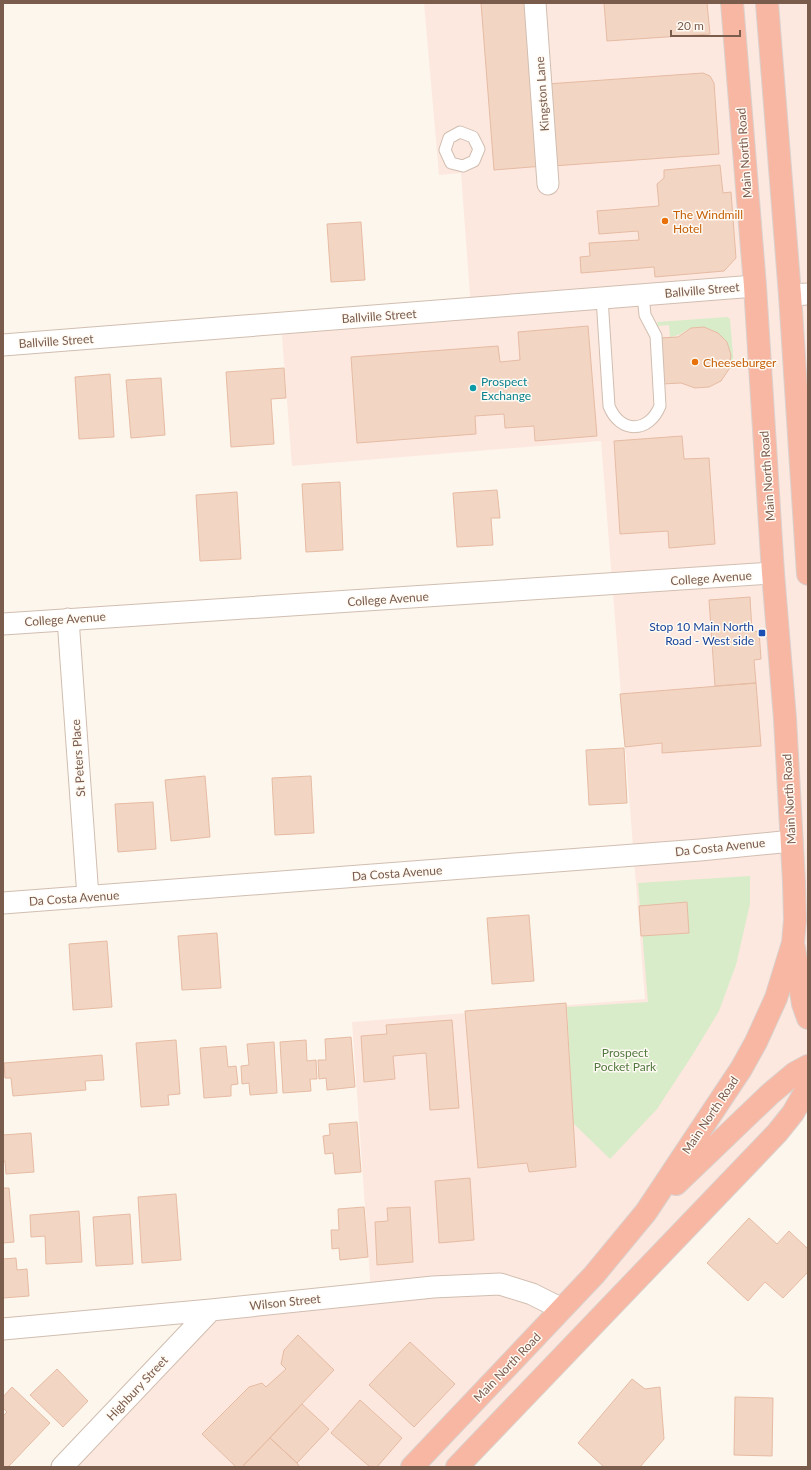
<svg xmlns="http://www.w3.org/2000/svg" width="811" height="1470" font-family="Lato,sans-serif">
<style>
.commercial{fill:#fde8e0}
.green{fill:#d8ecc9}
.building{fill:#f3d5c3;stroke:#e6bba3}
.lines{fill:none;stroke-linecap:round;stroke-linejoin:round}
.lane-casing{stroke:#d1beb0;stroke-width:13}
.street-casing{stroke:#d1beb0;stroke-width:23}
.highway-casing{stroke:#dad1cd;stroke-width:24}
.lane{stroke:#fff;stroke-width:11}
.street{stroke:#fff;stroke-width:21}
.highway{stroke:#f7b7a3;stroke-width:22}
.food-dot{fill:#e8710a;stroke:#fffaf3;stroke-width:1.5}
.culture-dot{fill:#0f9aa8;stroke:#fffaf3;stroke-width:1.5}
.transit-dot{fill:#1a4fb4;stroke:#fffaf3;stroke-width:1.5}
.labels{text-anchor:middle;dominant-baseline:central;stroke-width:3;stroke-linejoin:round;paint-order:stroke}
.street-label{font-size:12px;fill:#7a5c4d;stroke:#fffaf3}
.food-label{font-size:12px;fill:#c56008;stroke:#fffaf3;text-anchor:start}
.culture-label{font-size:12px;fill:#0d838f;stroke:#fffaf3;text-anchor:start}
.transit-label{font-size:12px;fill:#164399;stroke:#fffaf3;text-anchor:end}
.park-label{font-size:12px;fill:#537a41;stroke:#fffaf3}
</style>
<rect width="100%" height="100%" fill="#fdf6ec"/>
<path class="commercial" d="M424 3H808V1097L447 1467H62L211 1310 371 1293 352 1022 645 999 601 441 292 466 281 323 471 309 461 173 439 175Z"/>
<path class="green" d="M727 317 730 319 734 368 729 369C730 364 731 358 730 353 727 336 710 324 693 328 684 329 682 336 670 337L669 325 658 326 657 322Z
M750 876V904L736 965 719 1011 693 1054 657 1109 610 1159 573 1123 567 1007 648 1002 638 883Z"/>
<path class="building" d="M481 3H531L544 166 494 170Z
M604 3H707L710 34 607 41Z
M703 73 710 76 714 83 719 154 553 166 547 84Z
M720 165 723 193 731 192 736 258 724 271 655 277 654 267 581 273 580 257 590 256 589 243 639 240 638 231 599 234 597 211 659 206 657 184 664 178V170Z
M361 222 365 280 331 282 327 224Z
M588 326 597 436 535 441 534 426 505 428 504 414 475 416 476 434 357 443 351 357 498 346 500 362 520 360 518 332Z
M704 327 718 333 727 342 731 355 729 369 721 381 709 387 695 388 681 383 662 384 659 338 678 337 691 328Z
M284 368 286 398 271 399 274 444 231 447 226 372Z
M110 374 114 437 79 439 75 377Z
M161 378 165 435 131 438 126 380Z
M682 436 684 459 709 458 715 544 669 548 668 531 620 534 614 441Z
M340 482 343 550 306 552 302 484Z
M497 490 500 518H491L493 545 457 547 453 493Z
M237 492 241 559 200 561 196 495Z
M750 597 752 632 759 631 761 659 754 660 756 683 715 686 709 600Z
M756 683 761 746 662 753V743L625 747 620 694Z
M624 748 627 803 589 805 586 750Z
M205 776 210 837 171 841 165 780Z
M311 776 314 833 275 835 272 778Z
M153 802 156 849 118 852 115 804Z
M687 902 689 933 641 936 639 906Z
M529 915 534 981 492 984 487 918Z
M217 933 221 988 182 990 178 936Z
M107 941 112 1007 73 1010 69 944Z
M566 1003 576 1167 529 1172 527 1163 478 1168 465 1011Z
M452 1020 459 1108 430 1110 426 1053 393 1056 395 1079 364 1082 361 1036 387 1034 386 1025Z
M351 1037 355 1087 327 1090 326 1078 319 1079 318 1060H326L325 1039Z
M176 1040 180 1094 168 1095 169 1105 141 1107 136 1043Z
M306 1040 307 1061 316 1060 317 1079H310L311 1091 283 1093 280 1042Z
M274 1042 277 1093 250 1095 249 1083 242 1084 241 1066 249 1065 247 1044Z
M226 1046 228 1067 236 1066 238 1084 231 1085V1096L204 1098 200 1048Z
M102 1055 104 1080 85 1081 86 1090 13 1096 11 1078H5L4 1063Z
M357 1122 361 1172 335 1174 333 1153 325 1154 323 1136 330 1135 329 1124Z
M31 1133 34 1172 6 1174 5 1161 3 1162V1135Z
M470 1178 474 1240 439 1243 435 1181Z
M3 1188H9L14 1242 3 1243Z
M176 1194 181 1260 142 1263 138 1197Z
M364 1207 368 1257 340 1260 339 1248 332 1249 331 1230H339L338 1209Z
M410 1207 413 1262 377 1265 375 1222 388 1221 387 1208Z
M79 1211 82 1262 46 1264 45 1236 31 1237 30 1215Z
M130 1214 133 1264 96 1266 93 1217Z
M749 1218 777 1244 789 1231 808 1249V1272L783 1298 765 1282 748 1301 707 1263Z
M16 1258 17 1270 27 1269 29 1296 3 1298V1259Z
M298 1335 334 1370 242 1467H236L202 1434 249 1387 262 1383 266 1387 286 1369 281 1364 284 1350Z
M410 1342 455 1384 414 1427 369 1385Z
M57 1369 88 1401 63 1427 30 1395Z
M632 1379 645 1389 660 1387 664 1439 640 1467H604L578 1443Z
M12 1387 50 1423 8 1467H3V1416L7 1412 3 1408V1397Z
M735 1397 773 1398 772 1456 734 1455Z
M360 1400 402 1438 377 1467H370L331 1433Z
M302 1404 329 1429 297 1463 270 1438Z
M270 1438 297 1463 300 1467H242Z"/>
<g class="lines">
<g class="lane-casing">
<path id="lane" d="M460 132 473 137 479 149 474 161 463 166 451 163 445 150 449 138Z
M602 298 609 406C620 434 649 433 660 406L656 336 645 315 643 295"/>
</g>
<g class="street-casing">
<path id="street" d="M535 3 548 184
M790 295 808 294
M3 345 755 286
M68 619 88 897
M3 624 773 573
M3 903 700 850 792 841
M3 1329 211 1310 433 1287 500 1284 532 1294 562 1309
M62 1467 211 1310"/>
</g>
<g class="highway-casing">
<path id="highway" d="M767 3 790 295 808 574
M794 948 803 1004 808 1018
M676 1184 770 1094 795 1073 808 1066
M412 1467 594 1275 646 1212 741 1069 756 1042 776 998 793 943 795 920 794 882 785 719 773 573 755 286 732 3
M457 1467 777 1133 793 1113 808 1087"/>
</g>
<use href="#lane" class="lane"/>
<use href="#street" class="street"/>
<use href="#highway" class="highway"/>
</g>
<g class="food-dot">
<circle cx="665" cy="221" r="4"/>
<circle cx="695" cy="362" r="4"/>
</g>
<circle class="culture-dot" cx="473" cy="388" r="4"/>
<rect class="transit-dot" x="758" y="629" width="8" height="8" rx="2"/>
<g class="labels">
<g class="street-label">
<text transform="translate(542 94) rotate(-94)">Kingston Lane</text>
<text transform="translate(744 153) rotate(-94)">Main North Road</text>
<text transform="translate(702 290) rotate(-5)">Ballville Street</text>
<text transform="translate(379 316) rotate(-4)">Ballville Street</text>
<text transform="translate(56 341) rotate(-4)">Ballville Street</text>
<text transform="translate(767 476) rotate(-94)">Main North Road</text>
<text transform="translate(711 578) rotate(-4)">College Avenue</text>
<text transform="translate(388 599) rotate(-4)">College Avenue</text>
<text transform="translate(65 619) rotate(-4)">College Avenue</text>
<text transform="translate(78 758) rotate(-94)">St Peters Place</text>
<text transform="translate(789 799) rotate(-93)">Main North Road</text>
<text transform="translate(720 847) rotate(-6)">Da Costa Avenue</text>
<text transform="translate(397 873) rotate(-4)">Da Costa Avenue</text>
<text transform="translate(74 898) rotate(-4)">Da Costa Avenue</text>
<text transform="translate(710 1115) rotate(-56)">Main North Road</text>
<text transform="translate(285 1302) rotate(-6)">Wilson Street</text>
<text transform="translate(507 1367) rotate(-46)">Main North Road</text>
<text transform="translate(137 1388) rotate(-47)">Highbury Street</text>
</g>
<g class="food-label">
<text x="673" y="214">The Windmill<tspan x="673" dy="14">Hotel</tspan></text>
<text x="703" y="362">Cheeseburger</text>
</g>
<g class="culture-label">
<text x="481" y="381">Prospect<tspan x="481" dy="14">Exchange</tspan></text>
</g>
<g class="transit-label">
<text x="754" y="626">Stop 10 Main North<tspan x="754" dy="14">Road - West side</tspan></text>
</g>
<g class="park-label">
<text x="625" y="1052">Prospect<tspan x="625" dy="14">Pocket Park</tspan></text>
</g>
</g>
<rect width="811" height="1470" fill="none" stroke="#7a5c4d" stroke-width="8"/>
<path d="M671 30v6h69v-6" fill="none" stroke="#7a5c4d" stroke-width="2"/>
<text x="677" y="30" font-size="12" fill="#7a5c4d" stroke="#fffaf3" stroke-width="3" paint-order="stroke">20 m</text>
</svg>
